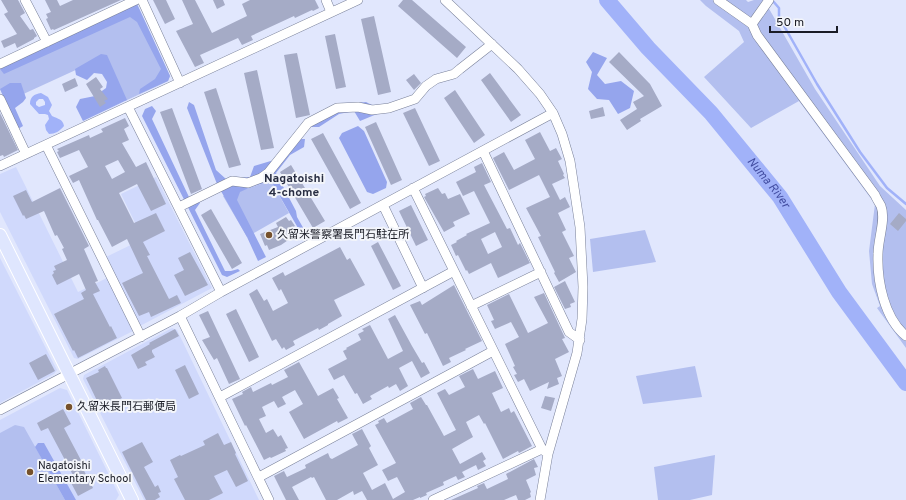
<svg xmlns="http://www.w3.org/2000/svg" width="906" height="500" font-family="Overpass,'Noto Sans JP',sans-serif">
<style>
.built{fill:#d0d9fc}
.green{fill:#b3bfef}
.forest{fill:#95a5ed}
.water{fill:#a1b2f9;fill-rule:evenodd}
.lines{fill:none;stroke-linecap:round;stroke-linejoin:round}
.stream{stroke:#a1b2f9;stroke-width:2.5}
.river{stroke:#a1b2f9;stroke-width:16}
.building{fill:#a5abc6;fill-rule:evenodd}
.minor-casing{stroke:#798099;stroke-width:10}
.major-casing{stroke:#fff;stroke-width:14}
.minor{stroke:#fff;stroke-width:9}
.major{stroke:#dfe6fe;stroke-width:12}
.poi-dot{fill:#76512c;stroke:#f3f5fa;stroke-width:1.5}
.labels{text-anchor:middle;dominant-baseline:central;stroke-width:4;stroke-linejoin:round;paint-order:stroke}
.poi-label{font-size:11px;fill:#1a1c26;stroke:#f3f5fa;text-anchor:start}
.neighbourhood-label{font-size:12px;font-weight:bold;fill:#282d42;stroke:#f3f5fa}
.water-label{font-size:12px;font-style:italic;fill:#424da1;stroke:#f3f5fa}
</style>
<rect width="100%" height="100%" fill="#e1e7fd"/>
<path class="built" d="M16 167 78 292 107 278 133 331 78 359 74 358 0 212V174Z
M156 177 212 288 140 326 106 257 143 239 121 194Z
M0 258 57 370 54 374 0 403Z
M172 328 177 330 259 500H144L83 379 84 375Z
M60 388 67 390 119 495 116 500H0V420Z"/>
<path class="green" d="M700 0H746L748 2 754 0H764L815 89 880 186 906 210V348L877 308 880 306 872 284 869 251 875 204 799 101 751 128 704 77 744 42 739 31 706 6Z
M137 4 170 76 168 81 125 101 104 57 6 102 0 89V69Z
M271 181 289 213 247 237 223 196Z
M645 230 656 262 593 272 590 239Z
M695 366 702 397 643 404 636 376Z
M15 425 24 427 65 500H0V433Z
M715 455 712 495 690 500H658L654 467Z"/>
<path class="forest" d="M137 4 170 76 168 81 139 94 140 89 155 79 161 69 137 22 130 17 4 74 0 69Z
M593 52 607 58 597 75 605 84 621 81 634 91 630 108 618 114 609 100 597 99 588 89 592 72 586 62Z
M101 54 107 55 127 100 83 121 76 107 80 99 95 96 106 88 107 82 102 74 94 73 87 80 76 75 75 69Z
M10 83H21L26 98 23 102 15 108 23 126 18 129 0 89Z
M189 102 194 105 216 170 226 179 250 177 254 166 284 157 298 139H305L304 147 290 155 276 173 296 211 297 217 305 231 302 235 271 181 251 187 240 192 237 200 266 257 258 261 247 237 217 184 187 108Z
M366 102 376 107 377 114 360 121 354 111 339 114 319 127H312V120L334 105Z
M152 106 156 111 152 119 189 197H196L200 203 195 210 225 271H231L238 269 240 271 227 277 222 275 142 116 145 109Z
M358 126 364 131 387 182 386 188 373 194 367 192 339 138 342 133Z
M38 443H44L76 500H65L35 447Z"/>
<path class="water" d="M41 93 48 97 52 105 49 111 52 116C58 119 63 119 64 126 60 131 55 134 49 134L46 130 45 125 49 119 48 115 45 114H39L30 104C30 97 34 94 41 93ZM39 99H43L45 102V105L39 107 36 105V102Z"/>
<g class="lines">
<path class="stream" d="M772 0 779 8V17L817 84 860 152 887 188 906 204"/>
<path class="river" id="s1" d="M607 0 648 48 711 113 780 197 839 292 906 383"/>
</g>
<path class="building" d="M1 0H18L25 13 20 16 30 30 33 29 37 36 34 38V39L17 48 15 43 4 48 1 41 17 34 4 14 8 12Z
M45 0H57L60 6 73 0H121L54 30 53 29 51 30 46 19 48 18 46 14 51 12Z
M153 0H166L175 19 165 24Z
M182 0H195L212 33 247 16 242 4 250 0H315L319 8 313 11 312 10 295 18 294 16 251 36 253 40 242 45 238 38 200 55 204 63 195 67 176 31 193 24Z
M213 0H223L225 5 217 9Z
M403 0H412L466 47 457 58 398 6Z
M374 16 391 92 378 95 361 19Z
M335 34 346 87 336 89 325 36Z
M619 52 650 84 662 106 640 119 641 121 627 130 620 120 637 109 633 102 644 96 609 62Z
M297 53 310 115 296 118 284 55Z
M257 70 274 148 261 150 244 73Z
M490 73 521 115 511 122 481 80Z
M414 74 421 83 414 90 406 80Z
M96 77 103 87 100 89 108 99 104 101 106 103 100 107 86 84Z
M75 78 78 86 65 92 62 84Z
M216 88 241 165 229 168 204 92Z
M455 90 485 135 474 143 444 98Z
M603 107 605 116 591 119 589 111Z
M172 108 202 189 191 194 160 112Z
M415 108 440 161 429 166 403 113Z
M0 113 18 150 4 157 3 155 0 156Z
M125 118 129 126 124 129 129 140 122 143 136 167 146 162 166 204 151 211 137 184 119 193 134 223 156 213 165 231 143 242 150 255 147 256 169 299 177 295 181 303 151 317 149 312 139 316 122 283 143 273 127 239 112 247 98 220H97L79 180 73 183 69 176 88 167 79 150 60 158 57 152 59 151 57 149 89 135 90 138 103 132 101 129ZM118 160 125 172 112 179 105 166Z
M376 122 402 180 391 185 365 127Z
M540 132 550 151 556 148 562 159 558 161 564 174 563 175 565 178 552 184 560 200 565 197 570 207 558 213 566 230 562 232 574 256 569 258 576 272 559 282 554 273 555 272 538 237 541 236 526 208 550 197 539 175 509 190 493 158 504 152 514 170 535 159 525 140Z
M323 133 361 203 350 209 311 139Z
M482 163 491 182 484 185 507 229 510 228 518 245 520 243 530 263 498 278 491 263 469 274 467 270 466 271 458 255 456 256 451 245 457 242 456 241 467 235 466 234 490 223 474 191 463 196 456 182 476 172 474 167ZM495 232 502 247 488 254 481 239Z
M291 165 325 221 313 228 280 172Z
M60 188 89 246 84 249 98 281 95 282 100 291 93 294 110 327 111 326 117 338 78 358 74 350 73 351 54 314 84 299 81 293 86 290 79 274 57 285 52 275 54 273 53 271 56 270 54 266 67 260 62 249 64 248 57 235 55 236 44 211 26 219 24 215 23 216 13 196 26 190 32 202Z
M438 188 442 194 445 193 448 199 460 194 470 214 453 222 455 226 444 232 424 197 426 196 425 194Z
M411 205 428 240 416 246 399 211Z
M211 209 242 263 232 269 201 215Z
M899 213 906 219V221L898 231 890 224Z
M286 217 289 221 291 220 295 226 293 227 297 234 281 245 269 250 267 245 265 246 260 234 278 227 276 223Z
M378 242 401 286 393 290 371 246Z
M340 247 347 260 350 258 365 285 334 300 342 316 328 324V325L319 330 318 328 293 341 295 345 286 350 284 347 282 349 276 339 272 341 249 294 257 289 264 301 267 299 273 311 288 303 281 289 279 291 272 278 283 272 285 276Z
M190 252 208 285 185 296 174 275 184 270 178 258Z
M565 281 575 302 570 304 571 307 565 309 554 287Z
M454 285 482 341 465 349 466 350 449 358 451 362 443 366 427 333 425 334 410 305 420 301 422 305Z
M544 293 565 338 562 339 569 352 555 359 562 376 557 378 559 384 547 389 549 382 530 391 524 379 518 382 514 375 517 374 513 367 515 366 505 344 519 337 511 322 495 329 491 321 494 320 487 305 509 294 528 333 548 323 534 297Z
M236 309 259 357 249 362 226 314Z
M208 311 240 379 229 384 217 358 214 360 202 340 210 337 199 315Z
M395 315 412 346 422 363 424 362 430 373 421 378 412 361 399 368 408 386 400 391 396 384 389 388 388 386 370 396 372 399 363 404 357 393 355 394 344 375 334 380 328 369 347 359 343 351 347 349 346 348 361 340 358 334 364 331 362 329 370 325 388 359 403 351 388 319Z
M175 329 179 336 152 350V352L155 357 145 362 147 365 138 369 131 355 150 344 149 343Z
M46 354 55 371 38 380 29 363Z
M299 362 318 396 333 388 339 398 337 399 348 418 338 423 337 421 304 439 289 412 303 404 295 390 282 397 286 404 278 408 274 401 262 407 266 416 259 419 266 433 273 429 278 437 281 435 288 448 285 449 286 451 271 458 270 457 264 460 246 425 245 426 232 399 243 394 242 392 251 387 253 392 271 383 272 385 288 377 284 370Z
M185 365 199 394 189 399 175 370Z
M105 366 106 368H107L122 398 101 409 86 378 99 372 98 370Z
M473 369 478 379 495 371 503 388 492 393 501 412 509 408 511 413 514 411 532 446 519 453 518 451 503 459 485 423 484 424 479 415 466 422 473 437 452 449 460 464 482 452 486 459 483 461 486 466 478 470 476 465 462 472 465 477 458 480 456 476 443 482 444 485 426 493 427 495 420 498V497L413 500H367L362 491 354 495 353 491 337 500H326L314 477 312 478 311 477 292 487 299 500H286L274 476 284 471 287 477 306 468 305 465 328 453 330 458 332 459 358 445 352 434 362 429 371 446 369 448 378 465 363 473 372 490 385 483 393 499 405 492 397 477 388 481 382 470 396 463 375 425 379 423 378 421 384 418 387 423 413 409 410 403 421 397 426 405H427L444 436 456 430 437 393 445 389 449 395 465 387 459 376Z
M545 396 555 398 551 411 541 408Z
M63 409 71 424 64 428 83 464 81 465 93 488 78 496 69 479 74 477 48 428 41 431 37 423Z
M218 433 224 445 231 442 236 453 235 454 248 481 236 487 227 470 214 476 223 493 209 500H185L174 479 178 477 170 460 180 455 181 456 205 445 203 441Z
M142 442 153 462 144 467 155 487 158 485 161 492 158 493 160 497 155 500H146L122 452Z
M534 459 538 467 534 468 536 475 526 480 531 492 530 493 531 497 525 500H518L516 495 504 500H451L478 488 477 486 484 483 487 489 508 479 506 474Z"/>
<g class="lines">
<g class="minor-casing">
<path id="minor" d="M25 0 47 42
M142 0 180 83
M326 0 331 12
M445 0 518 69 540 94 553 113 562 134 570 161 580 227 583 287 582 319 577 353 548 454 540 500
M718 0 752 24 757 35 875 195C876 198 879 202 881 206 886 220 878 239 878 254 877 281 884 318 906 336
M752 24 769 0
M0 64 136 0
M0 99 26 154
M128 107 221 292
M46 145 141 337
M483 151 569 332 580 340
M0 166 358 0
M413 188 542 449 548 454
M383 205 423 288
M179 207 232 181 248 183 261 178 268 173 308 123 337 108 358 107 372 110 389 108 415 99 426 86 436 79 454 74 460 69 492 44
M471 306 541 272
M180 316 269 500
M220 397 454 271
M0 410 180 316 221 292 553 113
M259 477 493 351
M433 500 542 449"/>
</g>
<g class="major-casing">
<path id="major" d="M0 235 132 500"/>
</g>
<use href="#minor" class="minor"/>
<use href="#major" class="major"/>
</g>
<g class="poi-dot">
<circle cx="269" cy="235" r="4"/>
<circle cx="69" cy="407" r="4"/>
<circle cx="30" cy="472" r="4"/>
</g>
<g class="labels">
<g class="poi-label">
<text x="277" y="235">久留米警察署長門石駐在所</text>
<text x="77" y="407">久留米長門石郵便局</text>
<text x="38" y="466">Nagatoishi<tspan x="38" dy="13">Elementary School</tspan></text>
</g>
<g class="neighbourhood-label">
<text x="294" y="179">Nagatoishi<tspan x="294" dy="14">4-chome</tspan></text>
</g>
<g class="water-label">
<text stroke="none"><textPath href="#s1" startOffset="244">Numa River</textPath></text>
</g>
</g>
<path d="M770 26v6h67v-6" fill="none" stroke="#1a1c26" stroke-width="2"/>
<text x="776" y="26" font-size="12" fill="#1a1c26" stroke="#f3f5fa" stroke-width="3" paint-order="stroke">50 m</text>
</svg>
